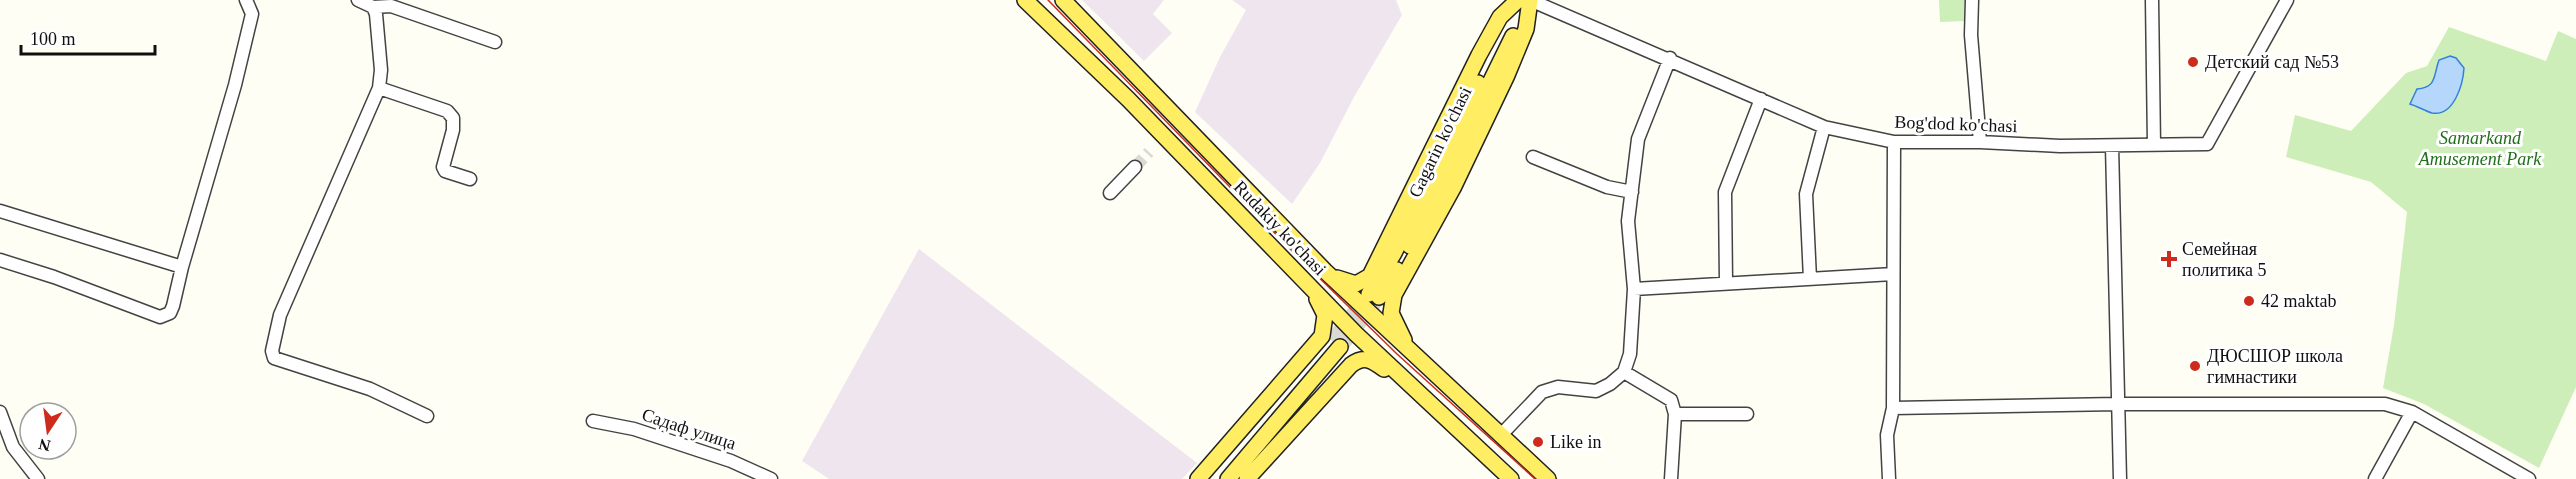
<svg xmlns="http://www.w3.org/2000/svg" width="2576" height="479" font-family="Georgia,serif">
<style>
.industrial{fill:#efe5ef}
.green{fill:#ceeeb9}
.water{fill:#b4d7fb;stroke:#3581d8;stroke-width:1.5}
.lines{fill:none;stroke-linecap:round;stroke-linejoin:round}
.minor-tunnel{stroke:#dbdad2;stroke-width:12;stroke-dasharray:12 6;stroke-linecap:butt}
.major-tunnel{stroke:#dbdad2;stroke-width:15;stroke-dasharray:15 8;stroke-linecap:butt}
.minor-casing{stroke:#434343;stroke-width:15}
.major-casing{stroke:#212121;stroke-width:18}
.minor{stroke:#fff;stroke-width:12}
.major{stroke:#ffee64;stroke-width:15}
.tram{stroke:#cd2b1c;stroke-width:1.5}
.poi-dot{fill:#cd2b1c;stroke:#fff;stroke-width:2}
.labels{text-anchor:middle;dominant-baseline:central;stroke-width:6;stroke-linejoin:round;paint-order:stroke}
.poi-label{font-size:18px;fill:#101010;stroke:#fff;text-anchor:start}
.street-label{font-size:18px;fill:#101010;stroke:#fff}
.park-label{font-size:18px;font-style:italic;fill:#206f1a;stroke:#fff}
</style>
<rect width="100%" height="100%" fill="#fffef4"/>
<path class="industrial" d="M1082 0H1164L1153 14 1172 33 1144 61Z
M1232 0H1396L1402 15 1354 97 1320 163 1292 204 1195 112 1220 57 1246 10Z
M919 249 1197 463 1182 479H829L802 461Z"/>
<path class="green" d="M1939 0H1965V21L1940 22Z
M2449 27 2546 61 2558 31 2576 39V387L2539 468 2424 404 2383 388 2394 325 2407 212 2371 182 2286 157 2295 115 2351 131 2406 73 2427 66Z"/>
<path class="water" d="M2450 56 2456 58 2464 68C2463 84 2454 117 2432 113 2425 111 2417 106 2410 104L2417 89C2437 87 2433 77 2439 60Z"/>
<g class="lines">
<path class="minor-tunnel" d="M1135 167 1149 152"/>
<path class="major-tunnel" d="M1332 341 1369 294
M1340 347 1379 297"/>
<g class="minor-casing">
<path id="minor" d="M358 0 373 7 376 14 381 70 379 88 280 315 272 351 274 358 370 389 427 416
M1530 0 1824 127 1894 142H1980L2060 146 2207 144 2287 0
M1972 0 1971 35 1980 142
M2152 0 2154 145
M373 7 391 6 495 42
M1670 58 1638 139 1628 221 1634 289 1893 274
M379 88 447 111 453 118V130L443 167 445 171 470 179
M1894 142 1893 408 2118 404H2385L2412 412 2529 479
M2112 146 2120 479
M1533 157 1607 187 1632 192
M1110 193 1135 167
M0 211 182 267 235 85 252 14 246 0
M0 260 54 277 160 317 170 313 173 306 182 267
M1810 279 1806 194 1824 127
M1726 283 1725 192 1761 99
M1624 372 1630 354 1634 289
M0 412 13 447 38 479
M593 421 634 429 731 461 771 479
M1500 436 1542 392 1558 387 1596 391 1610 384 1624 372 1671 400 1675 414
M1671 479 1675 414H1747
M1889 479 1887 435 1893 408
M2375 479 2412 412"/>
</g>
<g class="major-casing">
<path id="major" d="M1025 0 1128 99 1356 334 1511 479
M1063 0 1325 271 1548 479
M1410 246 1513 36
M1337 278 1356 284 1370 276 1479 55 1500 17 1518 0
M1369 294 1394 253 1478 83
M1379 297 1397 270
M1404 340 1391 313 1394 295 1453 188 1507 75 1526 29 1530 0
M1198 479 1322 336 1325 315 1317 299
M1228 479 1340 347
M1247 479 1351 365C1364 355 1372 360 1384 369"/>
</g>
<use href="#minor" class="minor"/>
<use href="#major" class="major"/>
<path class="tram" d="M1048 0 1300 259 1397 354 1535 479"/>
</g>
<g class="poi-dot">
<circle cx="2193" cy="62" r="6"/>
<path d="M2166 250h6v6h6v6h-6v6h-6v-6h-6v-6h6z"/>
<circle cx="2249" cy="301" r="6"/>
<circle cx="2195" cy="366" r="6"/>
<circle cx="1538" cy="442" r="6"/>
</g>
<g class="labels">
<g class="poi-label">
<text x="2205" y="62">Детский сад №53</text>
<text x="2182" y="249">Семейная<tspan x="2182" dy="21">политика 5</tspan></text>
<text x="2261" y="301">42 maktab</text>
<text x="2207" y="356">ДЮСШОР школа<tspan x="2207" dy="21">гимнастики</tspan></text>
<text x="1550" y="442">Like in</text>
</g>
<g class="street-label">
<text transform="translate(1956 124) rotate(2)">Bog'dod ko'chasi</text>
<text transform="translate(1440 142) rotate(-64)">Gagarin ko'chasi</text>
<text transform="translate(1280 228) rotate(46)">Rudakiy ko'chasi</text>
<text transform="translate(689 429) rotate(18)">Садаф улица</text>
</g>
<g class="park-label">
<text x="2480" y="138">Samarkand<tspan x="2480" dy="21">Amusement Park</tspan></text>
</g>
</g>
<g transform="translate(48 431) rotate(193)"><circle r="28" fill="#ffffff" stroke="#9f9f9f" stroke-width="1.5"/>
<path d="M0-4.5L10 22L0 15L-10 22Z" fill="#cd2b1c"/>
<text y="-9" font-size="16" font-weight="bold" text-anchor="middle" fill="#101010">N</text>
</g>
<path d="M21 45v9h134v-9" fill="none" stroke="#101010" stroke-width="3"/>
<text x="30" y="45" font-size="18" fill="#101010" stroke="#ffffff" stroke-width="4.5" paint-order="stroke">100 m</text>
</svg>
